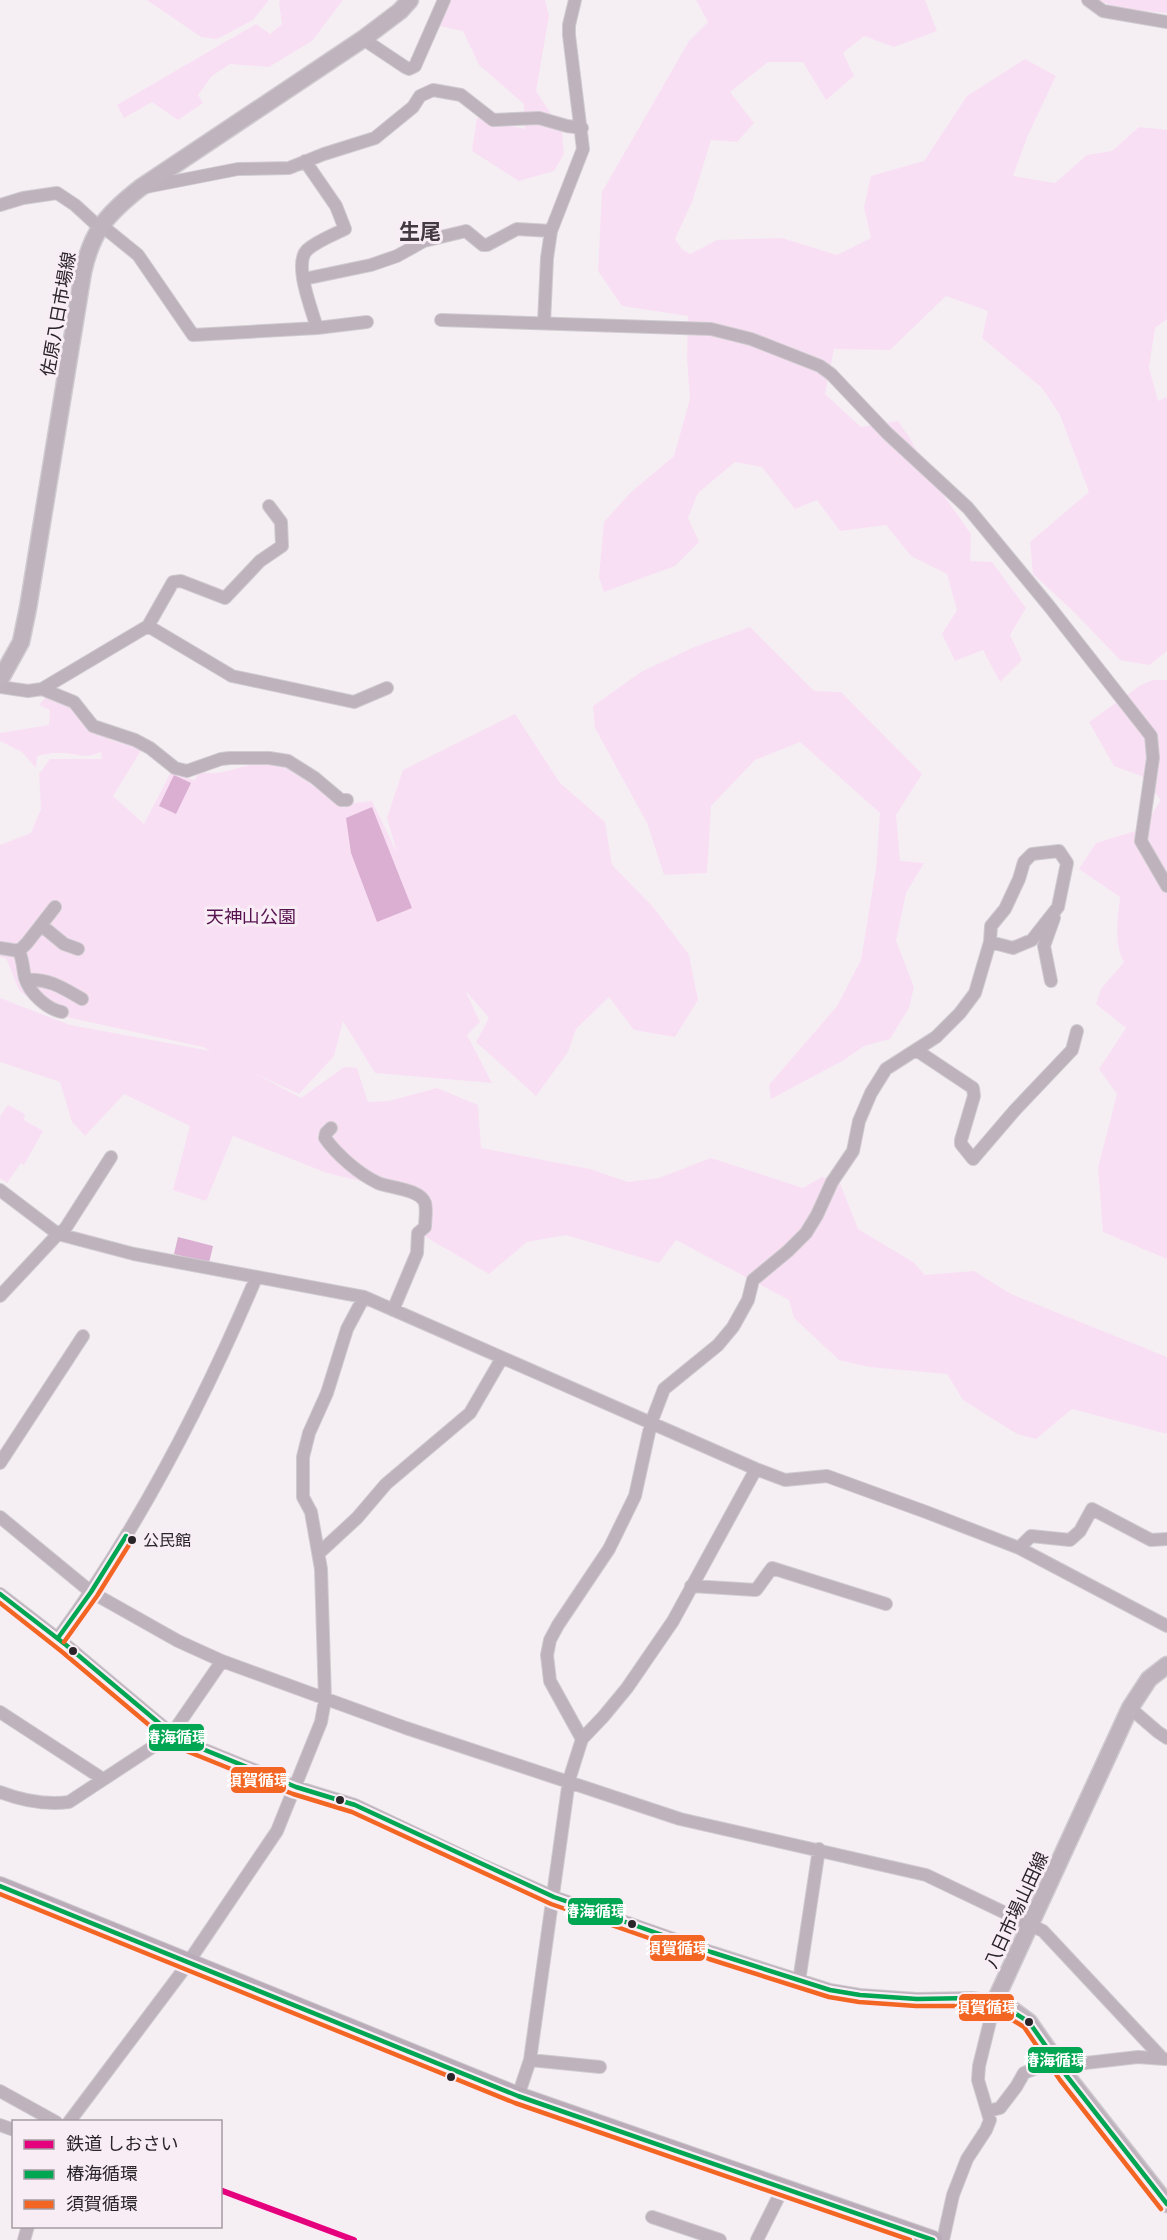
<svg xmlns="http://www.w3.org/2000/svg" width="1167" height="2240" font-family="Roboto,'Noto Sans JP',sans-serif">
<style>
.green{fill:#f9dff4}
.water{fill:#daafd2}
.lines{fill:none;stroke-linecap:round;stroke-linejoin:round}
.minor-casing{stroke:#cfcbcf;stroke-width:14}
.major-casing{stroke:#cfcbcf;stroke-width:19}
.highway-casing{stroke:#cfcbcf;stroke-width:20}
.minor{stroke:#beb2bc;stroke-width:12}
.major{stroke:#bfb3be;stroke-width:16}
.highway{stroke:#baabb8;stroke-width:18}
.bus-1-casing{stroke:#f8ecf5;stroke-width:9}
.bus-2-casing{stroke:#f8ecf5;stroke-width:9}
.bus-1{stroke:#00a651;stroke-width:4.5}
.bus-2{stroke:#f26522;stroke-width:4.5}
.rail-1-casing{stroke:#f8ecf5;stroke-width:10}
.rail-1{stroke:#e5007d;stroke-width:6}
.bus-dot{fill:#292529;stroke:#f8ecf5;stroke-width:2}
.labels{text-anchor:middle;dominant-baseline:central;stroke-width:6;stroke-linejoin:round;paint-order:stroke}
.bus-label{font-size:16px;fill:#292529;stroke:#f8ecf5;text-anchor:start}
.street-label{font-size:18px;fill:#292529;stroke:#f8ecf5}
.park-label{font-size:18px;fill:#56114f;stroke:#f8ecf5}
.quarter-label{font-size:21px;font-weight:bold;fill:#433a41;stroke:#f8ecf5}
.line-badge{stroke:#f8ecf5;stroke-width:2}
.badge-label{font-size:16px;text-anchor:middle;font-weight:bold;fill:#fff}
</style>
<rect width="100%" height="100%" fill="#f5eff4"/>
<path class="green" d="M147 0H269L253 20 217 39 201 37Z
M280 0H343L312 41 269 67 230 64 212 76 198 95 203 103 178 120 152 102 124 118 117 105 256 24 270 34 282 24 279 3Z
M449 0H545L549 16 536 91 562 131 564 154 554 171 519 181 472 151 477 118 525 129 524 104 479 65 463 31 435 25Z
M696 0H925L937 31 894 47 864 36 843 53 854 76 826 100 803 62H768L730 92 754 123 737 142 711 140 692 202 675 239 682 249 690 254 717 240 782 238 837 255 871 238 864 207 871 176 924 161 967 96 1025 59 1056 76 1028 135 1013 176 1055 183 1087 155 1112 151 1139 127 1167 130V319L1155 328 1149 368 1158 401 1167 397V651L1149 665 1120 660 1076 614 1033 574 1030 542 1089 492 1060 415 1042 388 982 338 988 311 946 296 890 350 834 349 825 394 861 427 898 421 911 440 930 476 971 534 970 561 992 562 1026 608 1010 635 1022 660 1000 682 983 650 955 661 942 634 957 610 947 574 911 556 886 525 840 531 817 500 795 509 762 467 735 462 698 493 688 518 699 542 675 566 604 592 599 577 604 522 630 493 674 456 690 399 687 359 688 316 622 306 598 271 602 192 689 41 708 22Z
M1098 0H1167V13L1121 9Z
M750 627 814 691 841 692 922 774 896 815 900 861 924 863 906 893 896 941 914 987 909 1008 890 1039 864 1046 844 1060 771 1099 769 1085 837 1006 861 960 876 869 880 813 800 742 755 760 711 806 707 873 664 875 647 823 595 728 593 706 641 672 692 648Z
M1153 680H1167V1259L1103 1232 1098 1168 1117 1094 1099 1069 1126 1028 1096 1004 1101 989 1124 962C1113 942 1118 919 1120 897L1079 869 1096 843 1142 829 1161 800 1141 776 1114 766 1089 722 1141 685Z
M46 697 54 701 65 702 110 740 142 749 113 796 144 824 171 772 193 780 196 779 197 775 204 772C221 778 253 759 273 762 283 764 329 797 341 805L372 801 397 853 387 818 403 770 515 714 560 783 605 822 612 865 654 908 689 955 698 1000 675 1037 634 1030 609 997 576 1029 568 1052 536 1096 476 1042 489 1018 465 990 480 1022 467 1035 492 1083 375 1073 343 1021 334 1056 299 1094 250 1071 301 1098 344 1067 357 1068 368 1102 389 1101 437 1088 478 1105 481 1148 590 1169 628 1182 659 1178 711 1158 803 1188 822 1177 839 1181 858 1229 913 1262 925 1275 974 1271 1011 1294 1167 1357V1434L1072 1409 1036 1439 1017 1434 963 1400 947 1374 869 1367 839 1360 794 1318 789 1300 676 1240 659 1263 566 1235 527 1242 489 1274 419 1233 427 1197 327 1173 233 1136 206 1201 173 1190 190 1126 124 1094 85 1136 72 1122 60 1082 0 1062V998L70 1025 211 1051 203 1047 44 1012 19 990 6 958 0 957V845L31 833 41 809 39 774 50 759H102L101 752C81 760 80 753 62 753 54 752 46 754 37 756L36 768 22 752 0 741V733L49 725 50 710 39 705Z
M8 1105 25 1114 24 1120 43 1131 24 1165 21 1163 7 1183 0 1178V1116Z"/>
<path class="water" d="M174 775 191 783 176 814 159 806Z
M372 807 412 908 377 922 351 853 346 818Z
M178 1237 213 1246 209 1263 174 1254Z"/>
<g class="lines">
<g class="minor-casing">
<path id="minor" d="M1088 0 1103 11 1167 22
M363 39 405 67 409 69 415 66 444 0
M305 161 336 206 345 229C333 235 317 241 307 250 293 264 312 310 317 328
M146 187 238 169 289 168 324 154 375 138 413 107 420 96 433 90 461 95 493 120 539 118 567 126 582 128
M0 205 23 198 57 193 75 205 99 227
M101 225 138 255 193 335 317 328 367 322
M304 279 371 265 397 256 424 241 466 231 483 245H487L517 229 551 231
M441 320 711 329 751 339 820 366 831 374 887 433 968 508 1049 606 1151 736 1153 758 1141 841 1167 886
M544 323 547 258 551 231 583 149 569 35V25L575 0
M148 626 232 676 354 702 387 688
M0 687 28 691 42 689 74 702 93 726 135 740 150 748 175 768 187 771 221 759 230 758H269L288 761 315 778 341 800H347
M42 689 148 626 173 582 181 581 225 598 260 561 282 546 281 522 269 506
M41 925 64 944 78 949
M0 948 19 951
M19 951C23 960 23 969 25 978 30 994 47 1009 62 1012
M19 951 27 943 55 907
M26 980C48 978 63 988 82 999
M1051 981 1044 946 1054 918
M916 1050 973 1088 974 1096 961 1140V1144L973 1159 1015 1110 1072 1050 1077 1031
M331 1128 326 1133 325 1138C337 1155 359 1174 378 1183 390 1188 420 1189 425 1203 427 1210 425 1220 425 1227L418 1233 417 1253 393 1310
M0 1190 58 1234 134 1254 364 1297 756 1469 785 1480 827 1476 926 1512 1019 1548 1167 1626
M0 1296 58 1234 65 1229 111 1157
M0 1463 83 1336
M0 1517 91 1592 178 1641 222 1661 406 1728 680 1819 926 1875 1043 1931 1162 2058
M1019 1548 1031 1536 1070 1540 1080 1531 1092 1509 1151 1540 1167 1539
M319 1553 357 1518 386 1484 470 1413 502 1358
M691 1586 756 1590 772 1568 886 1604
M0 1594 66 1645 178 1739 296 1787 355 1805 484 1866 554 1897 711 1952 830 1990 860 1995 917 1999 972 1998 995 2001 979 2066 978 2080 990 2120 986 2130 967 2159 953 2195 943 2240
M58 1638C139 1528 203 1403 256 1278
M1130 1708 1158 1732 1167 1738
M0 1712 103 1779
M582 1739 550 1681 547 1655 550 1640 558 1625 609 1549 635 1496 651 1423 664 1389 718 1345 733 1327 748 1300 753 1280 788 1251 806 1233 817 1215 832 1182 853 1151 859 1121 871 1093 886 1069 936 1037 960 1013 975 993 990 942 991 926 1005 909 1019 879 1024 862 1032 854 1059 851 1067 863 1058 907 1032 940 1013 948 990 942
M0 1792C21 1800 47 1805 69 1802L171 1735 222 1661
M799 1981 819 1849
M530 2060 600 2067
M1059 2066 1138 2057 1165 2059
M0 2091 56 2122
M518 2096 530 2060 569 1780 582 1739 603 1717 627 1688 673 1621 756 1469
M988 2111 1000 2108 1016 2087 1024 2073 1056 2060
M69 2122 181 1973 277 1831 321 1722 325 1700 321 1569 311 1512 303 1497V1457L309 1433 327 1393 347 1329 364 1297
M0 2125 14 2130
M652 2217 720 2240
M24 2240 28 2226
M757 2240 783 2188"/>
</g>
<g class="major-casing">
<path id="major" d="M0 680 21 642 28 608 83 272C92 231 107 214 140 188L363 39 400 11 410 0
M1167 1665 1149 1679 1130 1708 995 2001 1014 2011 1029 2022 1066 2075 1167 2204"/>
</g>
<g class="highway-casing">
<path id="highway" d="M0 1886 518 2096 933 2240"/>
</g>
<use href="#minor" class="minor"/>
<use href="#major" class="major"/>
<use href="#highway" class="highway"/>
<g class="bus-1-casing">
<path id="bus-1" d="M0 1594 66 1645 178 1739 296 1787 355 1805 554 1897 711 1952 830 1990 860 1995 917 1999 972 1998 995 2001 1029 2022 1066 2075 1167 2204
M58 1638 91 1592 126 1536
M0 1886 518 2096 933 2240"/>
</g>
<g class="bus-2-casing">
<path id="bus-2" d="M0 1603 61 1651 174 1746 293 1794 352 1812 551 1904 709 1959 829 1997 859 2002 916 2006H972L993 2008 1024 2027 1060 2080 1161 2209
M64 1642 97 1596 132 1540
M0 1894 515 2103 910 2240"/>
</g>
<use href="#bus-1" class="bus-1"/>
<use href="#bus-2" class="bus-2"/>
<g class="rail-1-casing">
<path id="rail-1" d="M220 2190 354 2240"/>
</g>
<use href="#rail-1" class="rail-1"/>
</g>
<g class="bus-dot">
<circle cx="132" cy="1540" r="5"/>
<circle cx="73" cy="1651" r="5"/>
<circle cx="340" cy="1800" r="5"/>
<circle cx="632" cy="1924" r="5"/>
<circle cx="1029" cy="2022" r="5"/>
<circle cx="451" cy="2077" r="5"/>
</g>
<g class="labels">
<g class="bus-label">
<text x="143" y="1540">公民館</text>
</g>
<g class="street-label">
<text transform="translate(58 314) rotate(-80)">佐原八日市場線</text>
<text transform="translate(1016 1910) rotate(-65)">八日市場山田線</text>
</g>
<g class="park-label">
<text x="251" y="916">天神山公園</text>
</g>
<g class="quarter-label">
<text x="420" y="232">生尾</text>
</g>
</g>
<g class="line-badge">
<rect x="148" y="1723" width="57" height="29" rx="6" fill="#00a651"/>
<rect x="230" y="1766" width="57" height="28" rx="6" fill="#f26522"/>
<rect x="567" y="1897" width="57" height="29" rx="6" fill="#00a651"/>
<rect x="649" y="1934" width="57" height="28" rx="6" fill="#f26522"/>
<rect x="958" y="1993" width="57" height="29" rx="6" fill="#f26522"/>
<rect x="1027" y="2046" width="57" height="28" rx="6" fill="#00a651"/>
</g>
<g class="badge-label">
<text x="176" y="1743">椿海循環</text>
<text x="258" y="1786">須賀循環</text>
<text x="595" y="1917">椿海循環</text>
<text x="677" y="1954">須賀循環</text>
<text x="986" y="2013">須賀循環</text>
<text x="1055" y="2066">椿海循環</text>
</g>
<rect x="12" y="2120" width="210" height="108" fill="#f8ecf5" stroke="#a59ca3" stroke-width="1.5"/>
<rect x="24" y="2140" width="30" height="9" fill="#e5007d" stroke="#a59ca3" stroke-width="1.5"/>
<text x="66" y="2150" font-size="18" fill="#292529">鉄道 しおさい</text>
<rect x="24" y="2170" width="30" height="9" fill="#00a651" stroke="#a59ca3" stroke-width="1.5"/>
<text x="66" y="2180" font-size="18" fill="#292529">椿海循環</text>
<rect x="24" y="2200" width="30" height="9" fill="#f26522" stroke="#a59ca3" stroke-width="1.5"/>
<text x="66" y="2210" font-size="18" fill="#292529">須賀循環</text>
</svg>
